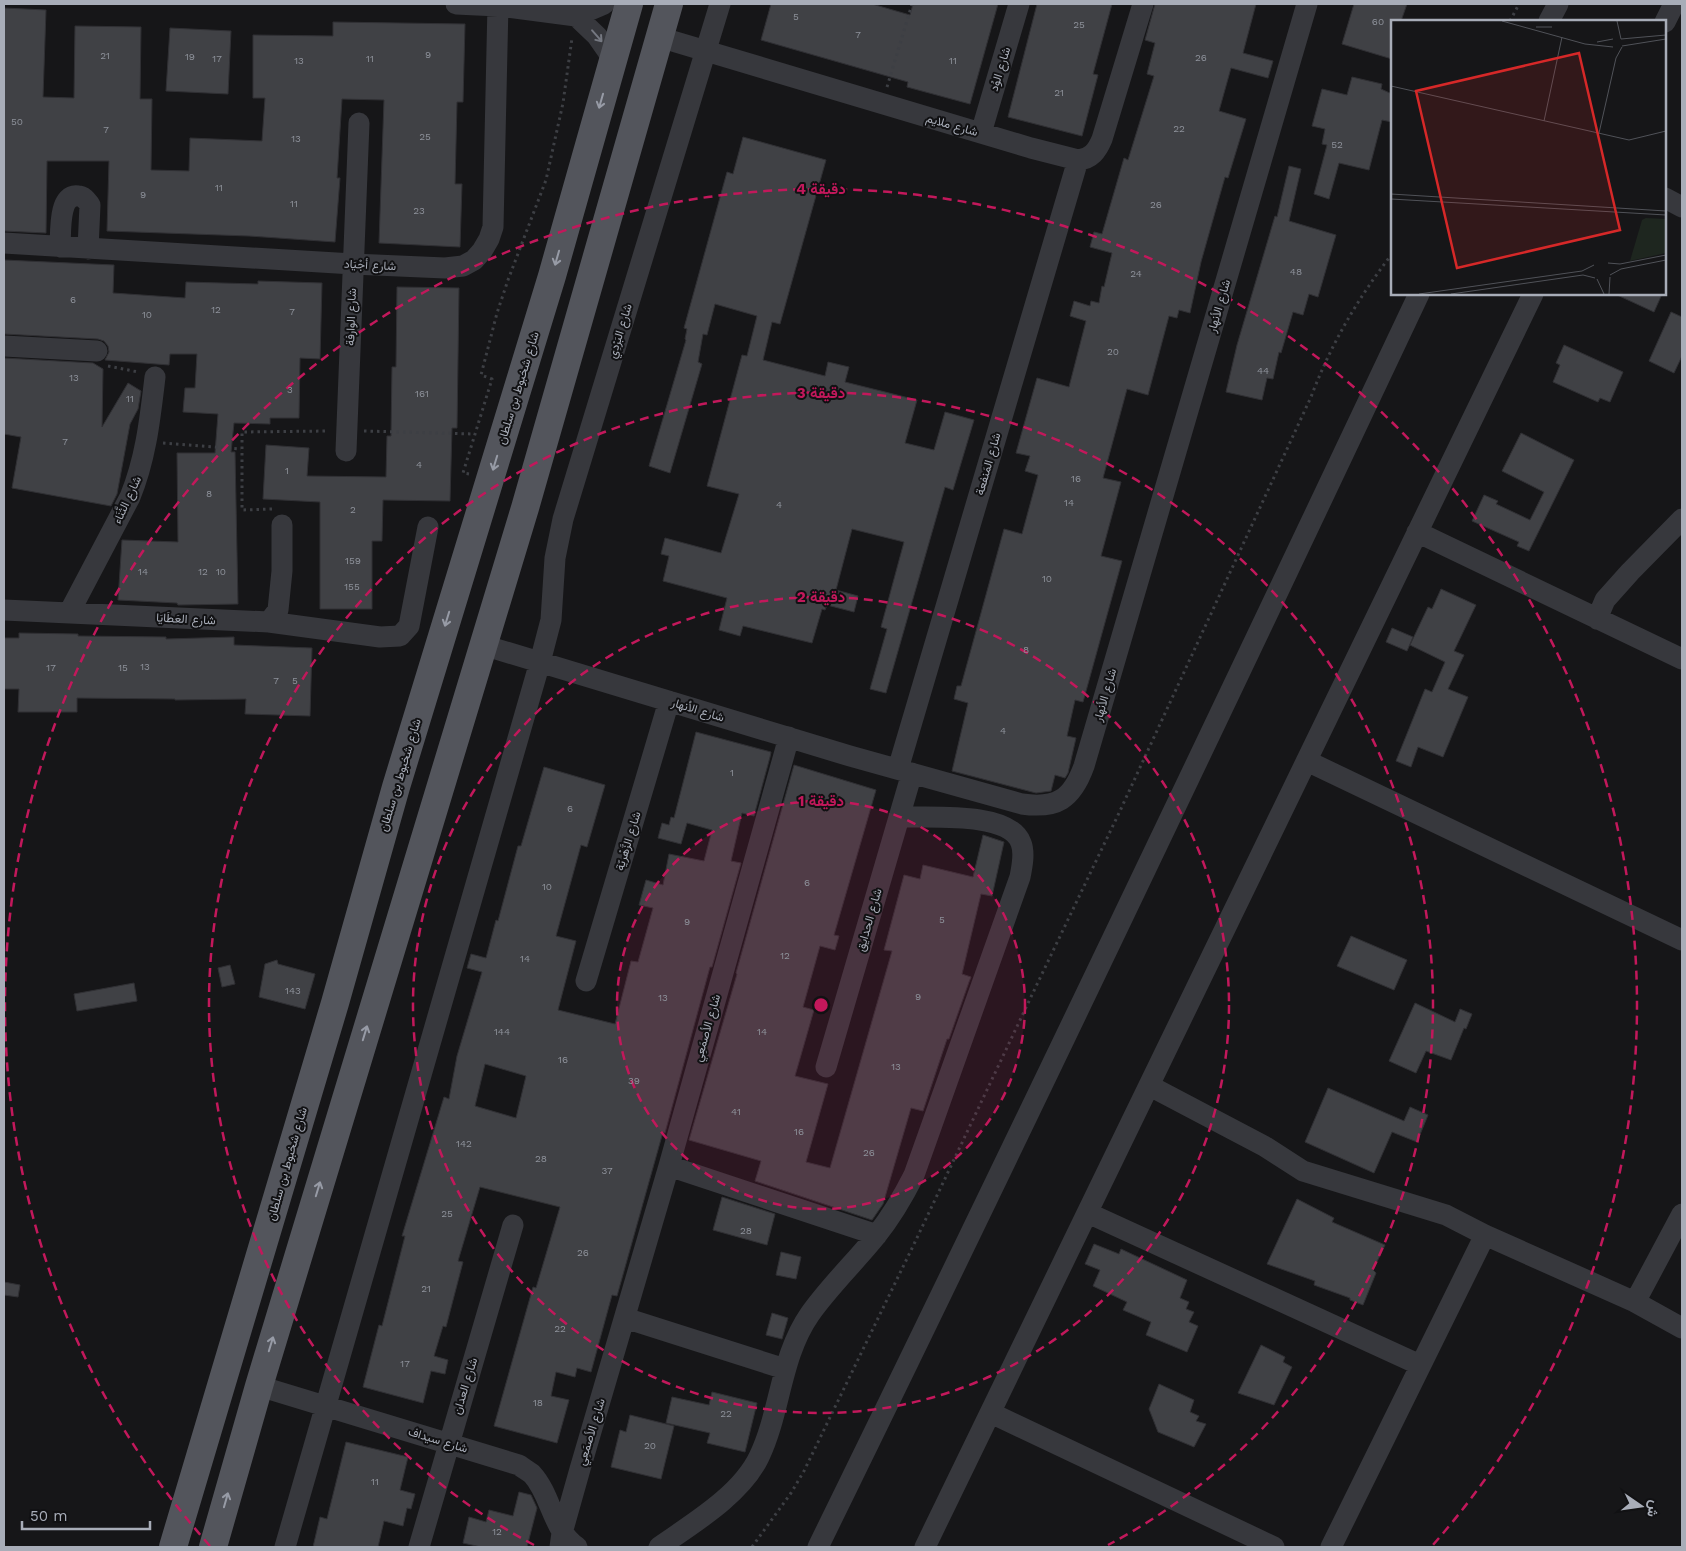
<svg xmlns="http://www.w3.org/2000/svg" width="1686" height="1551" font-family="'Work Sans',Vazirmatn,sans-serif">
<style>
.building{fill:#404145;stroke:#303034;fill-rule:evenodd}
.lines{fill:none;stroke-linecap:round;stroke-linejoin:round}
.path{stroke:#3d3f44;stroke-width:3;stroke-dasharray:2.5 4;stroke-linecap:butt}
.minor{stroke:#37383d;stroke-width:21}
.major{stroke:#53555c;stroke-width:28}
.oneway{stroke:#757881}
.oneway2{stroke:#979ba6}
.ring{fill:none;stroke:#c2185b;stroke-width:2.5;stroke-dasharray:9 6}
.labels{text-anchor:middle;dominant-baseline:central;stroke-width:4;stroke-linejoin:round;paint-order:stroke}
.number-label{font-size:10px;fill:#8e929b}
.street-label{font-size:12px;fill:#a8adb8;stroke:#111113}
.inset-road{fill:none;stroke:#505258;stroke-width:1}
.view{fill:#d62828;fill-opacity:0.15;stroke:#d62828;stroke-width:2.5}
.inset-edge{fill:none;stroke:#a8adb8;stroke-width:2.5}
.centre{fill:#c2185b;stroke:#111113;stroke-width:2.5}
.ring-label{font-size:15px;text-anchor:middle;font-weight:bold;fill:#c2185b;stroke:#111113;stroke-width:4;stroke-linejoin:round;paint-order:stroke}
</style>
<rect width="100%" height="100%" fill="#161618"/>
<path class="building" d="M771 4H872L910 15 913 4H998L970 104 907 87 908 82 761 40Z
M1037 4H1112L1093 74 1098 75 1082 136 1008 117Z
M1155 4H1256L1243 53 1273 61 1268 78 1231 68 1219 111 1246 119 1228 178 1225 177 1201 262 1190 313 1179 310 1177 318 1169 316 1148 395 1127 389 1103 478 1121 482 1101 556 1122 561 1083 702 1075 700 1067 736 1076 738 1068 773 1065 778 1055 775 1051 791 1036 793 952 771 968 703 954 699 957 686H961L1004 529 1022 534 1038 475 1025 471 1030 456 1016 453 1037 378 1069 387 1086 321 1070 316 1074 301 1090 306 1091 301 1099 303 1102 286 1104 287 1112 253 1090 247 1094 232 1102 234 1124 158 1128 160 1154 76 1147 74 1155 43 1145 40Z
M1354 4H1407L1401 21H1392V59L1342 44Z
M4 8 46 10 43 97 74 98 75 26 141 27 140 99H152L151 170 189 171 190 138 262 141 265 98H253V35L333 36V22L465 24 463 102H457L455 184H462L460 247 379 243 384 100 342 99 337 178H340L335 242 249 236 107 231 109 161H47L46 233 4 231Z
M170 28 231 31 228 94 166 91Z
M1352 77 1382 84 1381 89 1392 94V122L1382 120 1369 170 1339 163 1329 199 1314 194 1327 145 1322 144 1325 129 1312 126 1322 89 1347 95Z
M743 137 826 160 780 324 772 322 763 360 825 376 828 362 849 367 845 382 917 400 905 443 934 450 945 412 974 420 953 490 945 487 886 693 870 689 887 629 881 627 904 542 852 529 836 590 858 596 854 612 827 605 825 610 822 609 812 643 743 626 740 636 719 630 727 598 663 581 669 556 661 554 665 538 721 553 739 494 707 486 742 355 747 356 757 316 715 304 707 335 703 334 698 362 702 364 670 473 649 466 686 340 685 339 687 329 684 328 727 172 733 174Z
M1289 166 1301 169 1289 221 1336 235 1318 297 1309 294 1303 315 1293 312 1281 353 1279 352 1273 379 1267 378 1262 400 1226 392 1237 345 1275 216 1277 217Z
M4 260 114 265 113 293 185 298 186 282 258 284V281L322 283 320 359 300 358 299 418H270V424L234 423 231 452H235L238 604 178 605 177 603 118 600 122 540 178 542 177 453H215L218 414 183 412 185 388H195L197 354H170L169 365 105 360 109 352 108 346 104 341 98 339 4 334Z
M397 287 459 288 457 428H452L450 501 383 500 382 541H372V609H320V502L263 499 266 445 309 448 307 476 386 477 387 436H391L392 367H396Z
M1615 294H1662L1654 312Z
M1671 312 1682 317V356L1674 373 1649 361Z
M1564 345 1623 372 1610 402 1600 398 1598 402 1553 382 1560 365 1556 363Z
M4 358 93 363 103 369 102 427 128 383 141 391 138 409 130 424 117 494 111 506 12 488 21 437 4 434Z
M1521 433 1574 460 1529 551 1517 546 1519 542 1472 521 1484 495 1498 501 1496 504 1530 520 1544 492 1502 471Z
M1441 589 1476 605 1454 651 1464 655 1448 689 1468 697 1443 757 1418 747 1411 767 1396 761 1425 689 1432 692 1445 662 1410 645 1428 607 1432 609Z
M1392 628 1413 637 1407 651 1386 642Z
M19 633 78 634V636L166 637V639L234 637V645L312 648 310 716 245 714 246 699 175 700V699L77 698V712H18L19 689H4V638H19Z
M696 732 771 752 770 757 754 816 742 813 731 861 741 863 712 967H710L665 1133 663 1132 617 1296 612 1295 591 1372 577 1368 575 1377 556 1372 551 1396 569 1400 557 1443 494 1426 533 1287 536 1288 560 1207 480 1187 458 1261 463 1262 446 1327 443 1326 434 1356 448 1360 445 1374 431 1371 423 1403 363 1387 379 1325 382 1326 405 1236H402L444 1097 449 1099 457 1056 482 972 467 968 471 954 486 958 496 920 498 921 518 846H521L544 767 605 785 587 847 581 845 556 936 576 941 558 1010 615 1024 631 961 638 962 653 908 639 905 646 880 663 885 669 854 704 861 712 830 687 823 681 844 658 838 662 823 669 825 671 817 674 818ZM485 1064 526 1076 516 1118 475 1106Z
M794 765 876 790 834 935 839 936 835 950 820 946 803 1007 814 1010 795 1076 828 1084 806 1162 830 1168 892 951 884 950 904 875 920 879 923 865 973 877 983 835 1004 842 992 896 981 894 962 974 971 977 969 982 949 1039H947L923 1111 911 1108 883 1204 872 1220 755 1181 761 1161 689 1140 737 974 736 973Z
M1351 936 1407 960 1394 990 1337 966Z
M277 960 278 964 315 974 305 1009 259 997 265 964Z
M230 965 235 984 222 987 218 968Z
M134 983 137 1001 77 1011 74 994Z
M1415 1003 1455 1022 1460 1009 1472 1014 1466 1029 1464 1028 1451 1060 1426 1051 1416 1073 1389 1061Z
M1328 1088 1404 1121 1410 1107 1428 1115 1417 1142 1392 1132 1374 1173 1305 1142Z
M722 1197 775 1214 767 1245 713 1230Z
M1297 1199 1334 1218 1332 1222 1385 1245 1373 1270 1376 1273 1363 1305 1350 1300V1298L1314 1285 1315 1281 1267 1264Z
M1094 1244 1119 1254 1121 1249 1187 1280 1180 1298 1189 1302 1186 1309 1194 1312 1189 1322 1198 1326 1187 1352 1146 1335 1151 1322 1123 1310 1127 1302 1093 1286 1100 1270 1085 1264Z
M781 1252 801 1257 796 1279 776 1275Z
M4 1282 20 1285 18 1297 4 1295Z
M772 1313 788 1318 782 1339 766 1335Z
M1261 1345 1285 1357 1283 1362 1292 1367 1274 1405 1238 1393Z
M1159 1384 1194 1400 1190 1412 1199 1416 1196 1421 1206 1424 1194 1447 1158 1432 1149 1409Z
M712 1392 757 1403 745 1452 707 1443 710 1433 666 1423 672 1397 709 1405Z
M630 1415 674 1426 661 1479 611 1467 620 1430 626 1432Z
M346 1442 408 1457 400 1490 415 1494 411 1509 407 1508 403 1526 384 1521 378 1547H313L320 1517 327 1519Z
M519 1492 531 1495 537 1508 527 1547H481L463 1543 469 1517 486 1522 489 1510 513 1516Z"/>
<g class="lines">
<path class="path" d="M1510 21 1519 4
M887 87 912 4
M108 366 138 372
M364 431 474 434
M163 443 241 449
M469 474 463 473 492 379 481 375 497 313 508 280 546 180 563 103 572 38
M272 509 242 510V432L328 431
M752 1547 791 1493 804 1471 915 1242 1030 999 1119 813 1311 397C1331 344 1358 298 1392 254"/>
<path class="minor" d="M456 4 498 6 576 16 604 4
M576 16 597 36 613 59
M1549 21 1558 4
M1665 22 1674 4
M659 37 1031 148 1078 160C1091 159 1097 151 1102 139L1143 4
M981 133 1019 4
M1665 198 1682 207
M4 243 353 264 445 268 463 266 474 260 482 251 489 239 493 227 498 4
M60 247C61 234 58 193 78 196 84 196 87 201 90 205L88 249
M4 346 97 351
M346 451 359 123
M1417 532 1682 659
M4 610 269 622 278 610 282 571V525
M69 613 130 497C146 458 150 419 155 377
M1597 619 1605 600 1630 572 1682 519
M269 622 380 637 400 636 409 626 428 527
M483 645 850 756 1022 804C1057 809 1072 799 1084 766L1307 4
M1307 761 1682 940
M898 769 1078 160
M586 981 669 701
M826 1067 912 773
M1150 1086 1264 1146 1303 1171 1446 1215 1485 1235 1635 1302 1682 1328
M669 1166 877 1235
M1088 1213 1420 1365
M1635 1302 1682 1214
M625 1318 785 1369
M259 1386 519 1465C523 1468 528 1471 532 1474 552 1496 552 1530 577 1547
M991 1413 1274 1547
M285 1547 540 662 551 620 555 558 563 519 720 4
M419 1547 513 1225
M560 1547 562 1533 580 1469 669 1166 789 737
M659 1547C692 1524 741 1495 759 1457 781 1411 780 1357 810 1314 829 1287 855 1262 876 1236 891 1217 903 1197 914 1175L1020 877C1022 867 1025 853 1021 843 1010 811 928 818 899 817
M818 1547C1022 1131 1221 713 1419 294
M925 1547 1533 294
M1331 1547 1485 1235"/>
<path class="major" d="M173 1547 335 1003 396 787 552 276 629 4
M213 1547 259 1386 525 508 669 4"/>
</g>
<defs><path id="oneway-shaft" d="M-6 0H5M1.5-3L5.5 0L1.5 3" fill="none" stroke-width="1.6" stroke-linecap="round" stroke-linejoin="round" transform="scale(1.25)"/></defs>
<use class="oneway" href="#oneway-shaft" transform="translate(597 36) rotate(49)"/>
<g class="oneway2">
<use href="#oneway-shaft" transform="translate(601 101) rotate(106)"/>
<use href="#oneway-shaft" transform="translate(557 258) rotate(106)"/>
<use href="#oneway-shaft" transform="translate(495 463) rotate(107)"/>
<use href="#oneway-shaft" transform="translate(447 619) rotate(107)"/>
<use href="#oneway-shaft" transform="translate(365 1033) rotate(-73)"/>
<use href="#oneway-shaft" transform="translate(318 1189) rotate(-73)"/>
<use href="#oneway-shaft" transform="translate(271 1344) rotate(-73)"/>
<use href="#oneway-shaft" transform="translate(226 1500) rotate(-74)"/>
</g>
<circle cx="821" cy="1005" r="204" fill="#c2185b" fill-opacity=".12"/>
<g class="ring">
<circle cx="821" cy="1005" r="204"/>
<circle cx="821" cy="1005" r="408"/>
<path d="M534 1545A612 612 0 1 1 1108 1545"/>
<path d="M210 1546A816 816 0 1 1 1432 1546"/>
</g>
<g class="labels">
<g class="number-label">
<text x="796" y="16">5</text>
<text x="1378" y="21">60</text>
<text x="1079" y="24">25</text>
<text x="858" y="34">7</text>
<text x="428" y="54">9</text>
<text x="105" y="55">21</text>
<text x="190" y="56">19</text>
<text x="1201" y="57">26</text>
<text x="217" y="58">17</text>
<text x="370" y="58">11</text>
<text x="299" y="60">13</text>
<text x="953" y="60">11</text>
<text x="1059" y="92">21</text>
<text x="17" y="121">50</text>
<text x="1179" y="128">22</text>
<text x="106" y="129">7</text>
<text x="425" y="136">25</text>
<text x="296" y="138">13</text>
<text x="1337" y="144">52</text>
<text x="219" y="187">11</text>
<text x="143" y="194">9</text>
<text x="294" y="203">11</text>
<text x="1156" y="204">26</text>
<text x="419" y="210">23</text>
<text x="1296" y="271">48</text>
<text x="1136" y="273">24</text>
<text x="73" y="299">6</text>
<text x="216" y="309">12</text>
<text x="292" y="311">7</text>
<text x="147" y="314">10</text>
<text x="1113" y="351">20</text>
<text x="1263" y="370">44</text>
<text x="74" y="377">13</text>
<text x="290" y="389">3</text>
<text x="422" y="393">161</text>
<text x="130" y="398">11</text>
<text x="65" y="441">7</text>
<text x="419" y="464">4</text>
<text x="287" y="470">1</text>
<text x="1076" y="478">16</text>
<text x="209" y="493">8</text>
<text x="1069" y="502">14</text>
<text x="779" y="504">4</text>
<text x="353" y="509">2</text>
<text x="353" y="560">159</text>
<text x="143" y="571">14</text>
<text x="203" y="571">12</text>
<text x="221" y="571">10</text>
<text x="1047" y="578">10</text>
<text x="352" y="586">155</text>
<text x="1026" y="649">8</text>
<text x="145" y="666">13</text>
<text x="51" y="667">17</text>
<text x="123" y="667">15</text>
<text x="276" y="680">7</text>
<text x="295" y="680">5</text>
<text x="1003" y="730">4</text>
<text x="732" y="772">1</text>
<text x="570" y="808">6</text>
<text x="807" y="882">6</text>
<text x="547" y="886">10</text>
<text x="942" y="919">5</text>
<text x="687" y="921">9</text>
<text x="785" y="955">12</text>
<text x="525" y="958">14</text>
<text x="293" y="990">143</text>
<text x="918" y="996">9</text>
<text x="663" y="997">13</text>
<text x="502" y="1031">144</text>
<text x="762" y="1031">14</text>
<text x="563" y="1059">16</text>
<text x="896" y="1066">13</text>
<text x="634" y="1080">39</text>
<text x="736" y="1111">41</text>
<text x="799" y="1131">16</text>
<text x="464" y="1143">142</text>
<text x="869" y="1152">26</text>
<text x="541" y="1158">28</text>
<text x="607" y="1170">37</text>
<text x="447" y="1213">25</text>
<text x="746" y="1230">28</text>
<text x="583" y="1252">26</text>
<text x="426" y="1288">21</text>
<text x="560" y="1328">22</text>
<text x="405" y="1363">17</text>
<text x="538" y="1402">18</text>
<text x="726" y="1413">22</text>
<text x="650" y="1445">20</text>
<text x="375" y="1481">11</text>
<text x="497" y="1531">12</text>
</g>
<g class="street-label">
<text transform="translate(1000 69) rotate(-73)">شارع الوُد</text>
<text transform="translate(952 125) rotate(16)">شارع ملايم</text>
<text transform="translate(370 265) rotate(3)">شارع أجْيَاد</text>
<text transform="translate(1219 306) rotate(-74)">شارع الأنهار</text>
<text transform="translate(351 317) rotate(-88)">شارع الوارفة</text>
<text transform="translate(620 331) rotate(-73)">شارع البَرْدِي</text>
<text transform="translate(518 388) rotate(-73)">شارع شخبوط بن سلطان</text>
<text transform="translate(988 464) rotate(-74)">شارع المَنفعة</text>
<text transform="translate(127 500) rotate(-65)">شارع الثَّنَاء</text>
<text transform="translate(186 619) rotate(3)">شارع العَطَايَا</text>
<text transform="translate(1105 695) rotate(-74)">شارع الأنهار</text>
<text transform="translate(698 710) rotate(17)">شارع الأنهار</text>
<text transform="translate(400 775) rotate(-73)">شارع شخبوط بن سلطان</text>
<text transform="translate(628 841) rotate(-73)">شارع الزَّهْريّة</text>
<text transform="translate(869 920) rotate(-74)">شارع الحدايق</text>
<text transform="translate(707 1028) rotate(-74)">شارع الأصمَعِي</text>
<text transform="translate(287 1164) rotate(-74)">شارع شخبوط بن سلطان</text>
<text transform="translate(465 1386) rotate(-73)">شارع العدان</text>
<text transform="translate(591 1432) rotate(-73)">شارع الأصمَعِي</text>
<text transform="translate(438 1440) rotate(17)">شارع سيداف</text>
</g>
</g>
<g transform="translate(1391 20)">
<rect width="275" height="275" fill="#161618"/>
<path d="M255 198 275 199V233L239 241 251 200Z" fill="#1e261f"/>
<path class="inset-road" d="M111 1 194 24 222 27M226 1 230 19M145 7H161M230 19 275 15M206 22 222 19M231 26 275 19M0 66 238 120 275 111M153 101 171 17M208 113 225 38 231 27M0 174 275 191M0 179 275 195M217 243 229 244 275 235M219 255 230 249 275 240M206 259 213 274M28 274 191 251 203 245M60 274 192 255 204 258M218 274 219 257"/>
<path class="view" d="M188 33 229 210 66 248 25 71Z"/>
<rect width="275" height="275" class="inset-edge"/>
</g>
<circle cx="821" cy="1005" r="8" class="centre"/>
<g class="ring-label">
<text x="821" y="194">4 دقيقة</text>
<text x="821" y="398">3 دقيقة</text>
<text x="821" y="602">2 دقيقة</text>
<text x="821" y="806">1 دقيقة</text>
</g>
<rect width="1686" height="1551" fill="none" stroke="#a8adb8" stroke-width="10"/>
<g transform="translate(1641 1506) rotate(103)" stroke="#111113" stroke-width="4" paint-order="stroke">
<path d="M0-4L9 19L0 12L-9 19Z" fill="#a8adb8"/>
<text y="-8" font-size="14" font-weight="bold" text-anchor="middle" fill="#a8adb8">ش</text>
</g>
<path d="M22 1521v8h128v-8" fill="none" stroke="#a8adb8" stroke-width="2.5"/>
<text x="30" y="1521" font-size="15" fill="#a8adb8" stroke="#111113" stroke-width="4" paint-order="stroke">50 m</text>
</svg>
